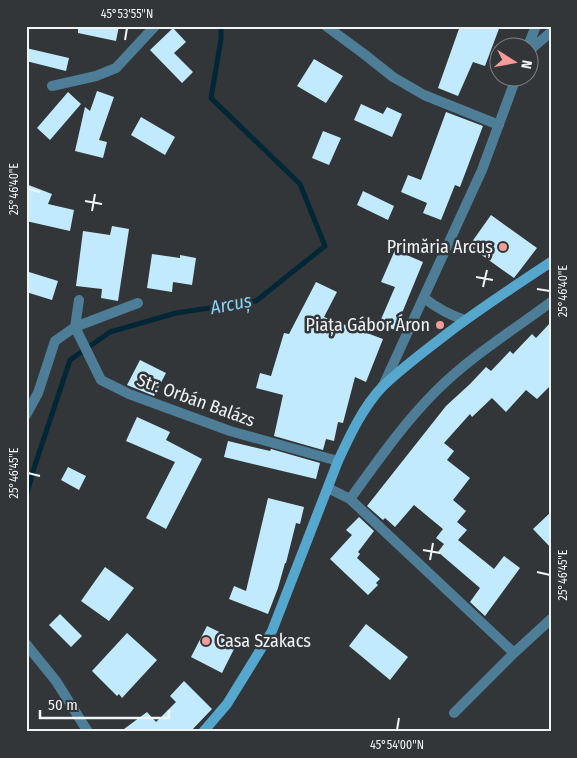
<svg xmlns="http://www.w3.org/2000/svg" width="577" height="758" font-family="'Fira Sans Condensed',sans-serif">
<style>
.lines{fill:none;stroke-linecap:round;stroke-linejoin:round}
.stream{stroke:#012737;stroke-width:5}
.building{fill:#c2eaff}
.street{stroke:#4e7e97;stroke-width:10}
.secondary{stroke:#55a7ce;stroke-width:10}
.ticks{fill:none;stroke:#f1f4f5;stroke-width:2}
.poi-dot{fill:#f59b99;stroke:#323638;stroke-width:2}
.labels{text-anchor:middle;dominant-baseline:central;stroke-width:5;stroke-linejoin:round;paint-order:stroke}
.poi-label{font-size:18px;fill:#f1f4f5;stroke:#323638;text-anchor:end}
.street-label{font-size:18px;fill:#f1f4f5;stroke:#323638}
.water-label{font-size:19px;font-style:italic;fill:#86d1f7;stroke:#323638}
.neatline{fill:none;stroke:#f1f4f5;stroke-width:2}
.ticks-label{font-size:12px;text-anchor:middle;fill:#f1f4f5}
</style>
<rect width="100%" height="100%" fill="#323638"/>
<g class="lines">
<path class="stream" d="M26 497 34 468 70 360 110 332 176 313 256 301 325 246 300 184 211 98 221 39V26"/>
</g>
<path class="building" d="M78 26H119L116 41 78 33Z
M460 26H500L485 66 473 62 458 96 438 88Z
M173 28 186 42 174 53 193 72 182 83 150 50Z
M26 48 69 58 66 71 26 61Z
M314 59 343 76 326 103 297 86Z
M97 91 114 97 99 140 107 142 103 158 75 151 85 107 90 111Z
M68 92 81 104 50 140 37 128Z
M361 104 383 114 387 107 402 114 392 137 354 120Z
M446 112 483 126 460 187 455 185 441 220 423 213 427 203 401 192 408 175 421 180Z
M141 117 175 137 165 155 131 135Z
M323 131 341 138 329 165 312 158Z
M26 184 52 194 48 204 74 210 70 231 26 221Z
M363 191 394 206 388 220 357 205Z
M491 215 537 248 514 278 469 246Z
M112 226 129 229 118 301 101 298 102 289 76 286 83 231 110 235Z
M395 250 423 262 395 330 379 324 395 287 381 282Z
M152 254 180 258V255L196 258 192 285 173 282 172 292 147 288Z
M29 272 58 281 52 300 26 292V280Z
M316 282 337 292 324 317 383 339 366 382 355 377 343 423 338 422 334 441 326 439 323 450 274 436 283 395 256 388 260 373 271 376 284 333 289 334Z
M551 322V385L537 399 526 390 506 412 492 398 472 417 470 414 444 443 454 451 447 460 470 478 453 500 466 511 457 522 467 530 458 540 494 569 504 556 520 568 485 616 470 602 480 588 438 552 444 544 436 538 443 529 414 505 395 527 385 518 383 520 367 506 446 406 470 384 486 367 491 371 510 351 513 354 532 334 536 338Z
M140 360 166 373 154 396 127 385Z
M137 417 170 432 166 440 202 459 166 529 146 518 175 462 126 441Z
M228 441 270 451 271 449 320 463 316 479 224 457Z
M68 467 86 476 79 490 61 480Z
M268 498 304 507 300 524 296 523 286 563H285L278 588 268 614 229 599 234 586 246 591Z
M551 512V548L533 529Z
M359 517 374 531 358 552 360 554 357 558 380 579 376 583 378 585 368 595 330 559 352 535 346 530Z
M105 567 134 588 109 621 81 601Z
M60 614 82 636 71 647 49 625Z
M366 624 408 657 390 680 349 646Z
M207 626 238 641 222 673 191 657Z
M127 633 157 660 122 698 119 694 117 696 92 671Z
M184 681 212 709 190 732H120L147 712 156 722 176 702 170 696Z"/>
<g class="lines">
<path class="street" d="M326 26 364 54 393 77 424 95 499 125
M527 48 536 26
M530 50 551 32
M52 86 96 76 116 68 155 26
M424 298C437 308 449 315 465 320
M79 300 75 327 101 380 129 394 230 431 338 461
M383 386 482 170 516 78
M26 415 38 393 55 341 75 327 138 303
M328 488 350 499 514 653
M350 499C377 462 403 424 436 391 470 357 512 331 551 302
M26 644 56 681 88 732
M454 713 514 653 551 619"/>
<path class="secondary" d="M203 732 227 704 272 631 338 461C350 435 363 407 383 386 403 367 426 350 448 333 481 308 516 285 551 262"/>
</g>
<path class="ticks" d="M125 40 127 28M28 189 40 192M85 201 102 204M92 211 95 194M476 277 493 280M483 287 487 270M537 289 550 291M28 473 40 476M423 550 440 553M430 560 433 543M537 572 550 575M397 730 399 718"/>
<g class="poi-dot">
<circle cx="503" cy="247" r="5"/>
<circle cx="440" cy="325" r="5"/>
<circle cx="206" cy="641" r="5"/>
</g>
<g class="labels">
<g class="poi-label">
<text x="493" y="247">Primăria Arcuș</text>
<text x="430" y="325">Piața Gábor Áron</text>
<text x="216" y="641" text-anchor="start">Casa Szakacs</text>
</g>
<g class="street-label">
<text transform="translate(196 400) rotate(20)">Str. Orbán Balázs</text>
</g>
<g class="water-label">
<text transform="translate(231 304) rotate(-11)">Arcuș</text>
</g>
</g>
<rect width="577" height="758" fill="none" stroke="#323638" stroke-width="55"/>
<g transform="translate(514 62) rotate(101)"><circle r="24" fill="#323638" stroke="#7e8284"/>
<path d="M0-4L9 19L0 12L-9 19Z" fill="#f59b99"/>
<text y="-8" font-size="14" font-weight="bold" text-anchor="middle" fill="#f1f4f5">N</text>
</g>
<path d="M40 710v8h129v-8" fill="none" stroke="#f1f4f5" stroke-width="2.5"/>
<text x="48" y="710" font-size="15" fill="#f1f4f5" stroke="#323638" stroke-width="4" paint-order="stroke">50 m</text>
<rect x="28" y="28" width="522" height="702" class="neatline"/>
<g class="ticks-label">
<text x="127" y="18">45°53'55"N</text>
<text transform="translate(14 189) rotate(-90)" y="4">25°46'40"E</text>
<text transform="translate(563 291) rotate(-90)" y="4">25°46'40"E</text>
<text transform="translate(14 473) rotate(-90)" y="4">25°46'45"E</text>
<text transform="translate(563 575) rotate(-90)" y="4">25°46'45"E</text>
<text x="397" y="749">45°54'00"N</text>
</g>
</svg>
